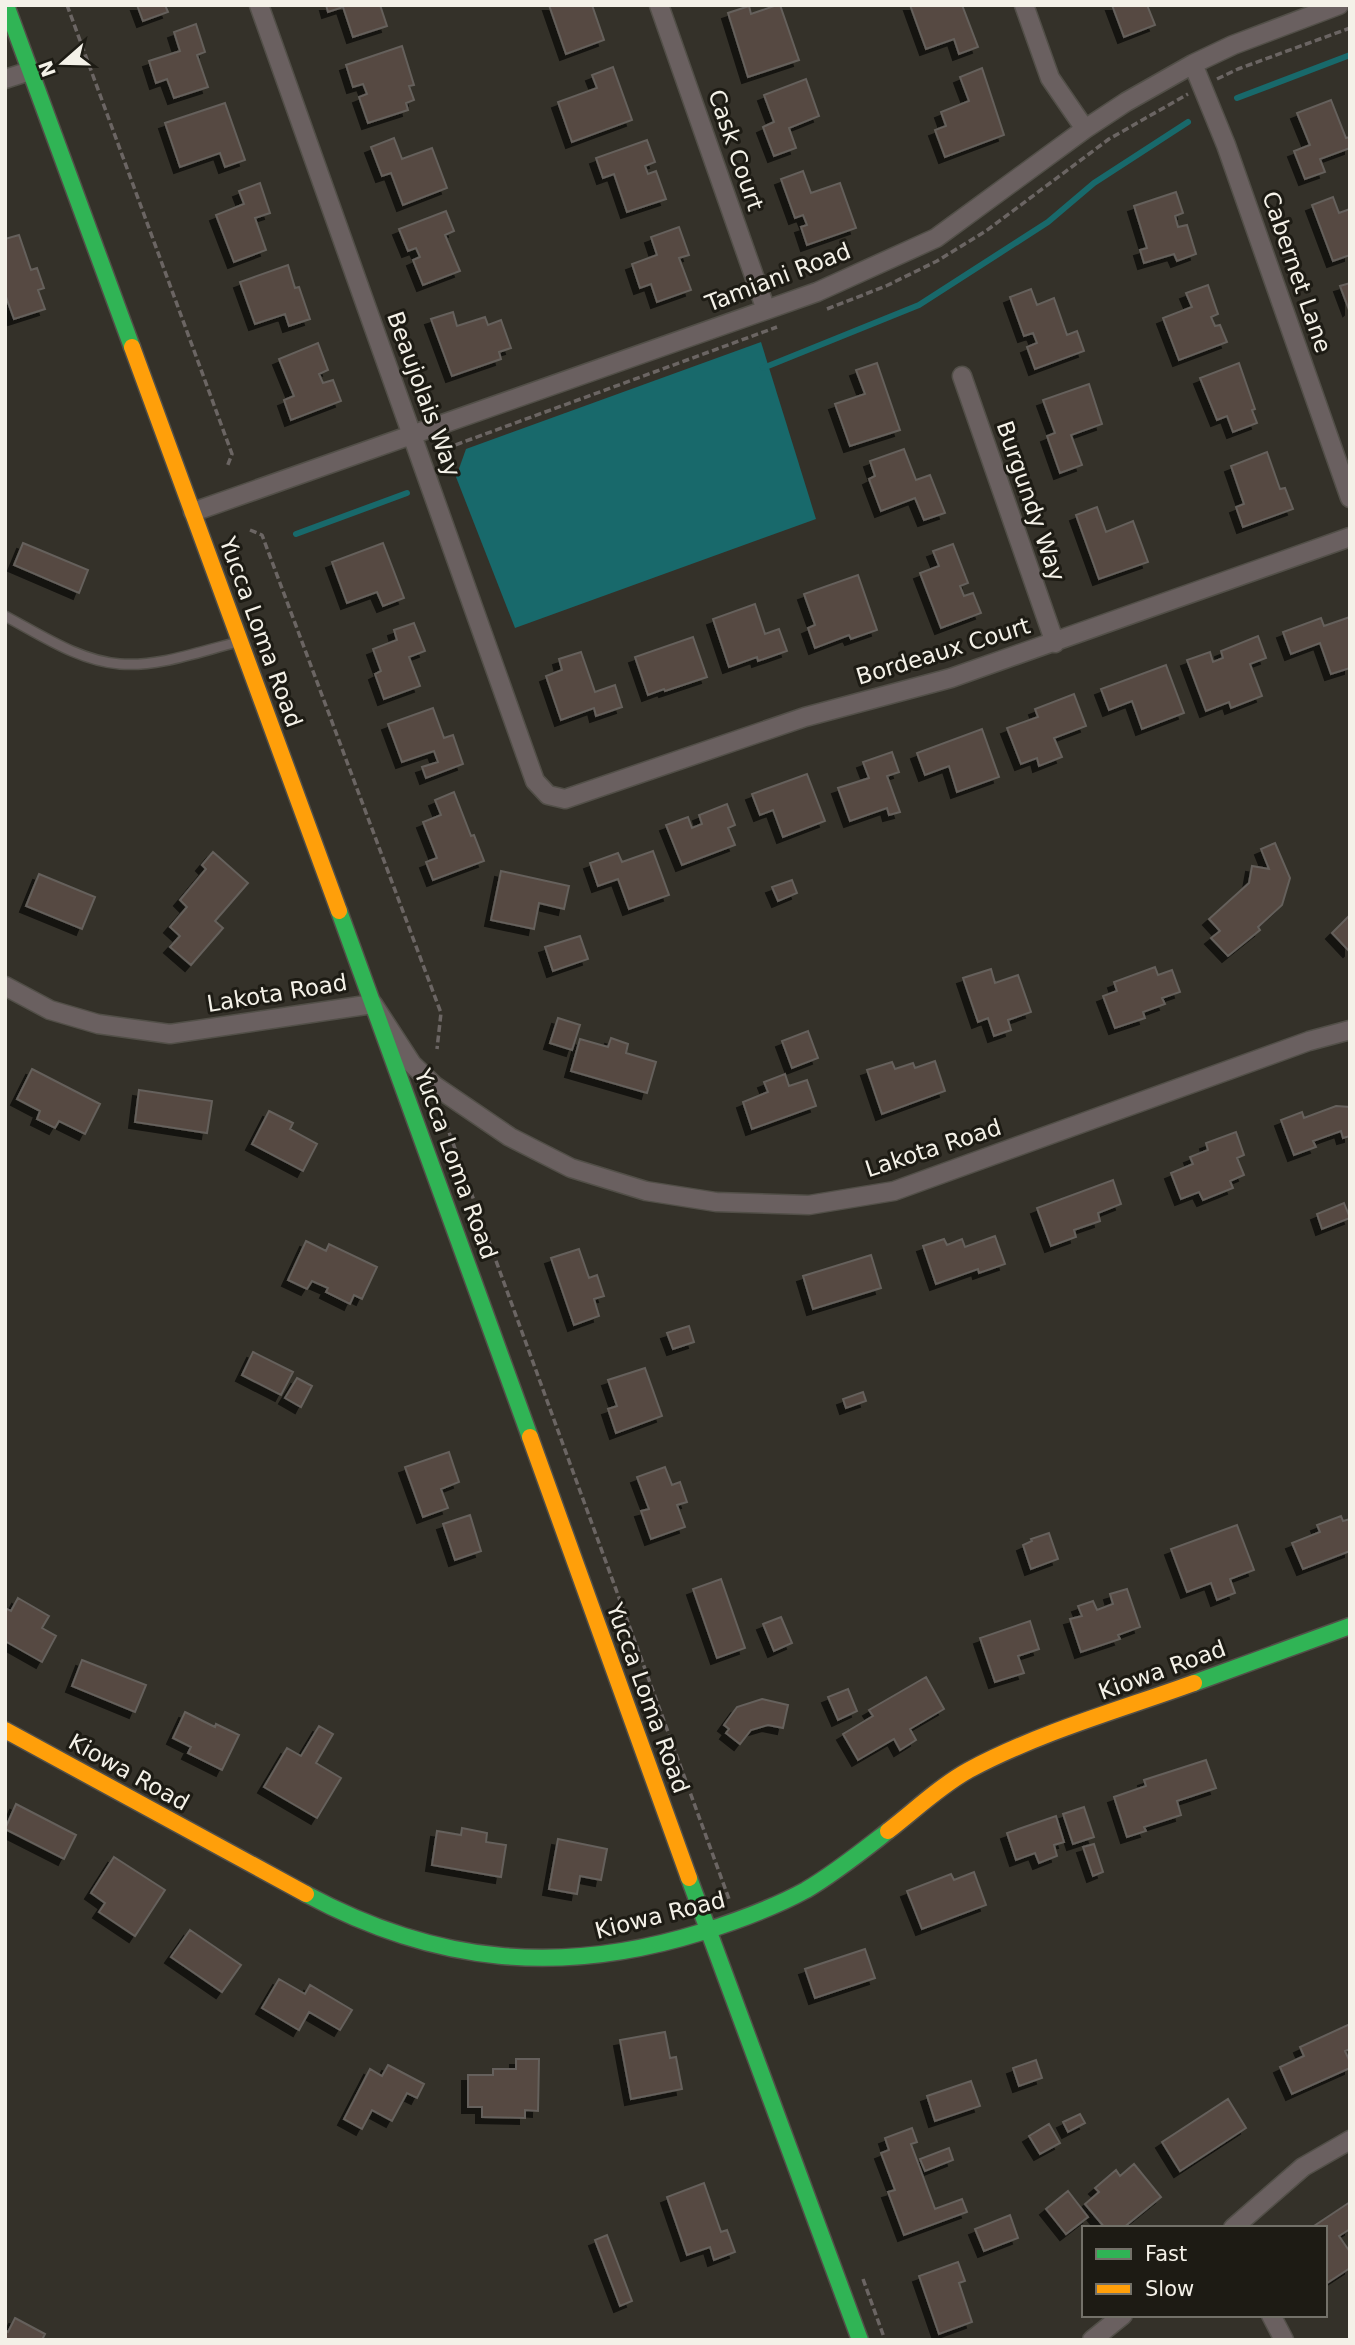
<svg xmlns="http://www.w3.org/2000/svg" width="1355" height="2345" font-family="'DejaVu Sans',sans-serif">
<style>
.water{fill:#18696b}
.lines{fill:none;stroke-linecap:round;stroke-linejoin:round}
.stream{stroke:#18696b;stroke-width:6}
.building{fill:#564942;stroke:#65605b;stroke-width:2;filter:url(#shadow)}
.lane-casing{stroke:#524f48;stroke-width:12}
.street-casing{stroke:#524f48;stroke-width:21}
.fast-casing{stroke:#524f48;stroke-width:19}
.slow-casing{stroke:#524f48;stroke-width:19}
.path{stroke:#6b6563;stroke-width:3.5;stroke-dasharray:7 3.5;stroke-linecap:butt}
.lane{stroke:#6a6060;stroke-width:9}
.street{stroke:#6a6060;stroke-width:18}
.fast{stroke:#30b455;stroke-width:16}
.slow{stroke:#ff9f0a;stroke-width:16}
.labels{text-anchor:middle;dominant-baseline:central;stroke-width:6;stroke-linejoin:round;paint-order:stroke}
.street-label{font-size:23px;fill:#f4f1e8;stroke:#1d1b14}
</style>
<defs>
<filter id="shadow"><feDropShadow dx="-6" dy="6" stdDeviation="0" flood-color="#0009"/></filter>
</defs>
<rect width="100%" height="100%" fill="#343129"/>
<path class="water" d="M761 342 816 519 515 628 456 477 466 449Z"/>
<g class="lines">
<path class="stream" d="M1237 98 1350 55
M763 368 919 305 1048 222 1094 183 1188 122
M296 534 407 493"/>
</g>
<path class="building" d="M137 5H165L168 12 143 21Z
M326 5H380L387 26 353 37 343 7 328 12Z
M549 5H592L604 40 566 54Z
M777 5H780L799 60 748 77 728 13 749 6 751 14Z
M910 5H962L978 47 959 54 954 39 926 49Z
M1112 5H1147L1155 25 1124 37Z
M196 24 205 52 197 55 208 87 174 98 167 79 156 83 149 61 180 51 174 32Z
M402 46 414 85 409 86 414 100 406 103 408 110 368 123 359 97 367 94 363 84 353 87 346 65Z
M613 67 632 120 572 142 558 102 597 88 592 75Z
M982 68 1004 135 945 157 935 130 946 126 941 112 969 101 960 77Z
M806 79 819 116 789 128 796 148 774 156 763 127 774 122 764 95Z
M1331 100 1346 138 1350 137V148L1320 159 1325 172 1305 179 1294 151 1310 145 1297 113Z
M225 103 245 160 225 167 220 153 180 167 165 123Z
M394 138 402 159 432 148 447 188 403 205 391 173 382 176 371 147Z
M647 140 655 162 645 166 648 174 656 171 666 199 627 212 614 174 603 178 596 158Z
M803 171 811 193 840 183 856 228 807 245 801 227 807 225 803 215 795 218 781 179Z
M260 183 270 213 255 218 266 250 234 262 216 215 244 204 239 191Z
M1176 192 1183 213 1175 216 1178 227 1187 225 1196 254 1177 261 1174 254 1144 263 1140 250 1147 248 1134 206Z
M1333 197 1339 213 1350 209V255L1333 261 1312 205Z
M446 211 454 231 445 235 460 271 423 285 413 260 420 257 416 248 408 251 399 229Z
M679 227 689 255 679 258 691 290 657 302 651 284 640 288 632 264 657 255 651 237Z
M19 235 31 270 37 268 44 288 38 290 45 309 14 319 5 294V239Z
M288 265 295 288 299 287 310 319 289 326 285 314 255 324 240 282Z
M1350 283V309L1349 310 1340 286Z
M1208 285 1218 314 1211 317 1215 326 1220 325 1227 342 1179 360 1163 318 1192 307 1186 293Z
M1031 289 1037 305 1054 298 1067 335 1077 331 1084 351 1035 369 1027 347 1037 343 1033 333 1024 336 1010 297Z
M453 312 457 326 485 317 488 325 501 320 511 348 499 352 501 359 452 376 431 319Z
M318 343 328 370 319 374 323 383 333 380 341 401 291 420 284 400 294 396 279 359Z
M877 363 900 430 850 446 835 404 865 394 856 370Z
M1239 363 1255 409 1252 410 1257 423 1233 432 1227 416 1217 420 1200 378Z
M1089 384 1102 424 1071 435 1082 465 1060 473 1047 436 1055 433 1043 400Z
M904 449 916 480 930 475 945 513 924 520 915 498 881 511 869 479 875 476 870 461Z
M1267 452 1280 489 1285 488 1293 509 1243 527 1236 507 1244 504 1231 466Z
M1097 507 1106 532 1133 521 1148 562 1099 579 1076 515Z
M23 543 88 570 79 593 14 565Z
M383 543 404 598 383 606 377 592 347 603 332 562Z
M953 544 968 583 960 586 964 596 973 593 981 613 941 628 920 573 939 566 933 551Z
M858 575 877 630 851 639 849 635 815 648 808 628 815 625 804 594Z
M755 604 765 634 779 629 787 651 758 661 757 657 729 667 713 619Z
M1350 617V668L1331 674 1320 643 1291 654 1283 632 1321 618 1324 626Z
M414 623 425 651 409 657 420 686 384 699 375 674 381 671 373 649 397 640 394 630Z
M1258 636 1266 658 1250 664 1262 696 1231 708 1229 702 1206 711 1187 660 1210 652 1213 662 1223 658 1221 651Z
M693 637 707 677 665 691 664 689 648 695 635 657Z
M581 652 595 692 615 685 622 707 596 716 594 708 561 720 546 676 562 670 559 659Z
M1166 665 1184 713 1142 729 1132 701 1109 710 1101 689Z
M1074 694 1086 726 1054 738 1062 757 1039 766 1037 758 1021 764 1007 728 1038 717 1035 709Z
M433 708 444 738 453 735 463 764 426 778 422 767 438 762 434 751 402 762 388 724Z
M982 729 999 777 957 792 949 766 925 775 917 753Z
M892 752 899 772 887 776 900 812 889 815 887 808 850 821 838 788 869 778 863 762Z
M807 774 825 821 783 837 773 810 760 815 752 794Z
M454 792 471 836 474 835 484 861 433 880 426 862 437 858 423 822 441 815 435 800Z
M727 804 735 825 728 828 735 845 682 865 666 825 688 817 692 828 702 824 699 815Z
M1275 843 1290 878 1282 905 1258 927 1260 930 1228 956 1211 938 1220 931 1209 919 1249 883 1252 866 1269 869 1261 849Z
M653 851 669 895 629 909 618 879 598 886 590 863 618 853 622 862Z
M213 852 248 883 215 921 223 928 191 965 170 947 180 936 170 927 187 907 180 900 206 869 202 865Z
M501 871 569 886 564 909 539 903 534 929 491 920Z
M39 874 95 897 82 929 26 906Z
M792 880 797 893 778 901 772 887Z
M1350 915V950L1349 951 1332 933Z
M580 936 588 959 553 971 545 947Z
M1155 967 1158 975 1172 970 1180 992 1162 998 1165 1004 1143 1012 1145 1018 1115 1028 1103 996 1117 991 1114 982Z
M991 969 995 983 1018 975 1031 1012 1008 1020 1011 1030 994 1036 988 1018 978 1022 963 978Z
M558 1018 580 1025 572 1050 550 1043Z
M808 1031 818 1058 792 1068 782 1041Z
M611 1038 628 1044 626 1053 656 1062 647 1093 571 1071 580 1039 608 1047Z
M935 1061 945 1091 882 1114 867 1070 892 1062 895 1069 913 1063 915 1068Z
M32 1069 100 1104 85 1134 59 1121 55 1128 37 1119 40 1111 17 1099Z
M785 1074 789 1086 807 1080 816 1106 752 1129 743 1102 768 1092 764 1082Z
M139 1090 212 1101 207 1133 135 1122Z
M1336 1106 1350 1107V1136L1343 1138 1341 1131 1313 1141 1316 1147 1294 1155 1281 1120 1302 1112 1304 1118Z
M269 1111 293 1123 290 1129 317 1144 303 1171 252 1144Z
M1236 1132 1244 1155 1237 1158 1244 1175 1230 1181 1233 1188 1203 1200 1199 1192 1181 1199 1171 1173 1193 1164 1190 1157 1208 1150 1206 1143Z
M1113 1180 1121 1204 1098 1213 1100 1221 1074 1230 1076 1237 1051 1246 1037 1208Z
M1344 1203 1350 1218 1322 1229 1317 1214Z
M995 1236 1005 1264 979 1273 978 1269 936 1284 923 1246 944 1239 947 1245 962 1239 965 1247Z
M306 1241 326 1251 329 1244 377 1267 362 1299 354 1295 350 1304 326 1292 328 1288 312 1281 307 1289 288 1280Z
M579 1249 589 1278 597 1275 604 1296 594 1299 599 1316 574 1325 551 1258Z
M871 1255 881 1288 813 1309 803 1276Z
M689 1326 694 1342 673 1349 667 1333Z
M253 1352 293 1372 281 1395 242 1375Z
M645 1368 662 1416 616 1433 608 1409 617 1406 608 1380Z
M297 1378 312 1386 301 1407 285 1398Z
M863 1392 866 1401 846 1408 843 1399Z
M449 1452 459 1482 441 1489 448 1508 423 1517 405 1467Z
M665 1467 672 1485 680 1482 687 1502 677 1505 685 1527 651 1539 641 1511 649 1509 637 1477Z
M470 1515 481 1551 455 1560 443 1524Z
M1341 1516 1343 1521 1350 1519V1551L1303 1569 1292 1543 1320 1532 1317 1525Z
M1237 1525 1254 1570 1230 1579 1235 1593 1217 1600 1211 1583 1187 1592 1171 1549Z
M1049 1533 1058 1559 1031 1569 1023 1545 1032 1541 1031 1539Z
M721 1579 745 1648 717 1658 693 1589Z
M1127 1589 1140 1627 1118 1635 1120 1639 1081 1652 1070 1619 1082 1616 1078 1606 1093 1601 1097 1610 1113 1604 1110 1594Z
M18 1598 49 1616 42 1628 56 1636 42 1662 5 1641V1608L11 1611Z
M781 1617 792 1643 774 1651 763 1624Z
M1030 1621 1039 1649 1018 1656 1024 1673 995 1682 980 1638Z
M82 1660 146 1685 135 1712 72 1686Z
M926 1677 944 1709 910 1729 916 1740 900 1750 894 1739 858 1760 843 1734 873 1716 869 1710Z
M848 1689 857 1711 838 1720 828 1697Z
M762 1699 788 1705 783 1728 768 1725 751 1730 740 1744 726 1733 729 1729 724 1725 737 1707Z
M185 1712 215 1727 216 1724 239 1735 222 1770 188 1753 191 1747 173 1738Z
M319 1726 333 1734 316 1763 341 1778 317 1818 264 1787 287 1748 301 1756Z
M1206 1760 1216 1788 1177 1801 1181 1815 1144 1827 1146 1831 1127 1837 1114 1797 1146 1786 1144 1780Z
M16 1804 76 1835 64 1859 5 1829Z
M1084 1807 1094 1837 1073 1844 1063 1814Z
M1056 1816 1064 1842 1054 1845 1057 1856 1039 1863 1035 1853 1016 1860 1007 1833Z
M462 1828 487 1833 486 1842 506 1845 501 1877 432 1865 437 1831 461 1835Z
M558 1839 607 1849 601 1880 580 1876 577 1894 549 1889Z
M1094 1844 1103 1872 1093 1876 1083 1847Z
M114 1857 165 1890 135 1936 99 1912 105 1903 91 1893Z
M974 1872 986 1905 922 1929 907 1891 951 1874 954 1880Z
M190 1930 241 1965 222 1992 171 1957Z
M865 1949 875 1978 815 1998 805 1969Z
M279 1979 305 1994 310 1985 352 2010 340 2030 309 2012 299 2030 262 2008Z
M1350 2024V2049L1345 2051 1350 2062V2068L1292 2094 1280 2067 1304 2056 1300 2047Z
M665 2032 670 2058 676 2057 682 2089 631 2099 620 2040Z
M516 2059H539L538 2111 525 2110V2118L482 2117V2107H468V2075H493V2069H516Z
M1036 2060 1042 2078 1019 2086 1013 2068Z
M388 2065 424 2084 417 2098 407 2093 392 2121 372 2110 362 2129 344 2119 370 2069 382 2076Z
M971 2081 980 2106 935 2121 927 2096Z
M1228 2099 1246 2128 1180 2171 1162 2142Z
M1080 2114 1085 2123 1068 2132 1063 2122Z
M1049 2124 1060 2143 1040 2154 1029 2136Z
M912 2128 917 2142 911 2144 935 2209 962 2199 967 2212 904 2235 888 2192 895 2190 881 2153 889 2150 885 2138Z
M949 2148 953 2160 925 2171 920 2159Z
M1134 2164 1161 2197 1123 2228H1105L1085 2204 1099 2192 1095 2188 1116 2170 1120 2176Z
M704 2183 721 2232 727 2230 735 2252 714 2260 710 2247 687 2255 667 2197Z
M1068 2191 1088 2217 1066 2234 1046 2209Z
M1350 2202V2229L1339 2236 1350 2252V2268L1327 2283 1325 2279V2228H1311Z
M1010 2215 1018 2238 984 2251 975 2229Z
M607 2235 632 2301 620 2306 595 2240Z
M958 2262 965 2281 959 2283 972 2322 939 2334 919 2276Z
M15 2318 45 2334 42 2340H5V2330L8 2332Z"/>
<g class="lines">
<g class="lane-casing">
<path id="lane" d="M5 616C41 635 79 661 120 664 159 667 201 651 238 642"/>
</g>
<g class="street-casing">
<path id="street" d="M259 5 535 781 548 795 565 799 805 717 951 678 1350 537
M659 5 766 310
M1024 5 1050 78 1085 129
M1193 64 1226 145 1350 498
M5 79 30 71
M962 376 1055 643
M193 512 817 292 936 238 1085 129 1126 102 1193 64 1233 45 1339 5
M5 986 50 1010 98 1024 170 1034 373 1004 412 1064 435 1086 510 1137 571 1168 646 1191 716 1202 809 1205 894 1191 1309 1041 1350 1030
M1233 2228 1303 2167 1350 2140
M1271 2315 1284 2340
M1092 2340 1123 2315"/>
</g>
<g class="fast-casing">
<path id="fast" d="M6 5 132 347
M339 911 530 1437
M1194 1683 1350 1626
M689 1878 860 2340
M306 1894C436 1964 561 1976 702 1932 737 1921 773 1908 806 1890 835 1873 861 1852 888 1831"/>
</g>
<g class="slow-casing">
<path id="slow" d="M132 347 339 911
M530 1437 689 1878
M5 1730 306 1894
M888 1831C914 1811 940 1786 969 1770 1040 1732 1119 1710 1194 1683"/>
</g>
<path class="path" d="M67 5 232 454 227 467
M1217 79 1238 69 1350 28
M827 309 886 286 937 261 986 231 1109 139 1188 94
M436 452 777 327
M250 530 262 535 441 1013 437 1049
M442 1113 729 1899
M863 2279 885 2340"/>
<use href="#lane" class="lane"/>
<use href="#street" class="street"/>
<use href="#fast" class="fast"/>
<use href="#slow" class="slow"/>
</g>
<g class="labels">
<g class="street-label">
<text transform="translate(736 150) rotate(71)">Cask Court</text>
<text transform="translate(1297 272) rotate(71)">Cabernet Lane</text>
<text transform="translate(778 277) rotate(-21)">Tamiani Road</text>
<text transform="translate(424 394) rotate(70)">Beaujolais Way</text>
<text transform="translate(1031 501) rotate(71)">Burgundy Way</text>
<text transform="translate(261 632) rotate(70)">Yucca Loma Road</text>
<text transform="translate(943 651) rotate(-17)">Bordeaux Court</text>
<text transform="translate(277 993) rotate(-9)">Lakota Road</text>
<text transform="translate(933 1148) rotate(-18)">Lakota Road</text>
<text transform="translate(456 1164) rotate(70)">Yucca Loma Road</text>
<text transform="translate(1162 1670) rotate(-20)">Kiowa Road</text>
<text transform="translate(648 1698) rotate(70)">Yucca Loma Road</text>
<text transform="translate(129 1772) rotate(29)">Kiowa Road</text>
<text transform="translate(660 1915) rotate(-14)">Kiowa Road</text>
</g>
</g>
<rect width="1355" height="2345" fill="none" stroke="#f4f1e8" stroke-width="14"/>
<rect x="1082" y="2226" width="245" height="91" fill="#1d1b14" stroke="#737169" stroke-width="2"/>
<rect x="1096" y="2249" width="35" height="10" fill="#30b455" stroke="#737169" stroke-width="2"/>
<text x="1145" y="2261" font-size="21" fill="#f4f1e8">Fast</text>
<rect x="1096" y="2284" width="35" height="10" fill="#ff9f0a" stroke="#737169" stroke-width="2"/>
<text x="1145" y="2296" font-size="21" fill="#f4f1e8">Slow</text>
<g transform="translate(63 63) rotate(250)" stroke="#1d1b14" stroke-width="5" paint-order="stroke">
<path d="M0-5L12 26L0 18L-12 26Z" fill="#f4f1e8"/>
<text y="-10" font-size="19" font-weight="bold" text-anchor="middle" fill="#f4f1e8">N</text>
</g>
</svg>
